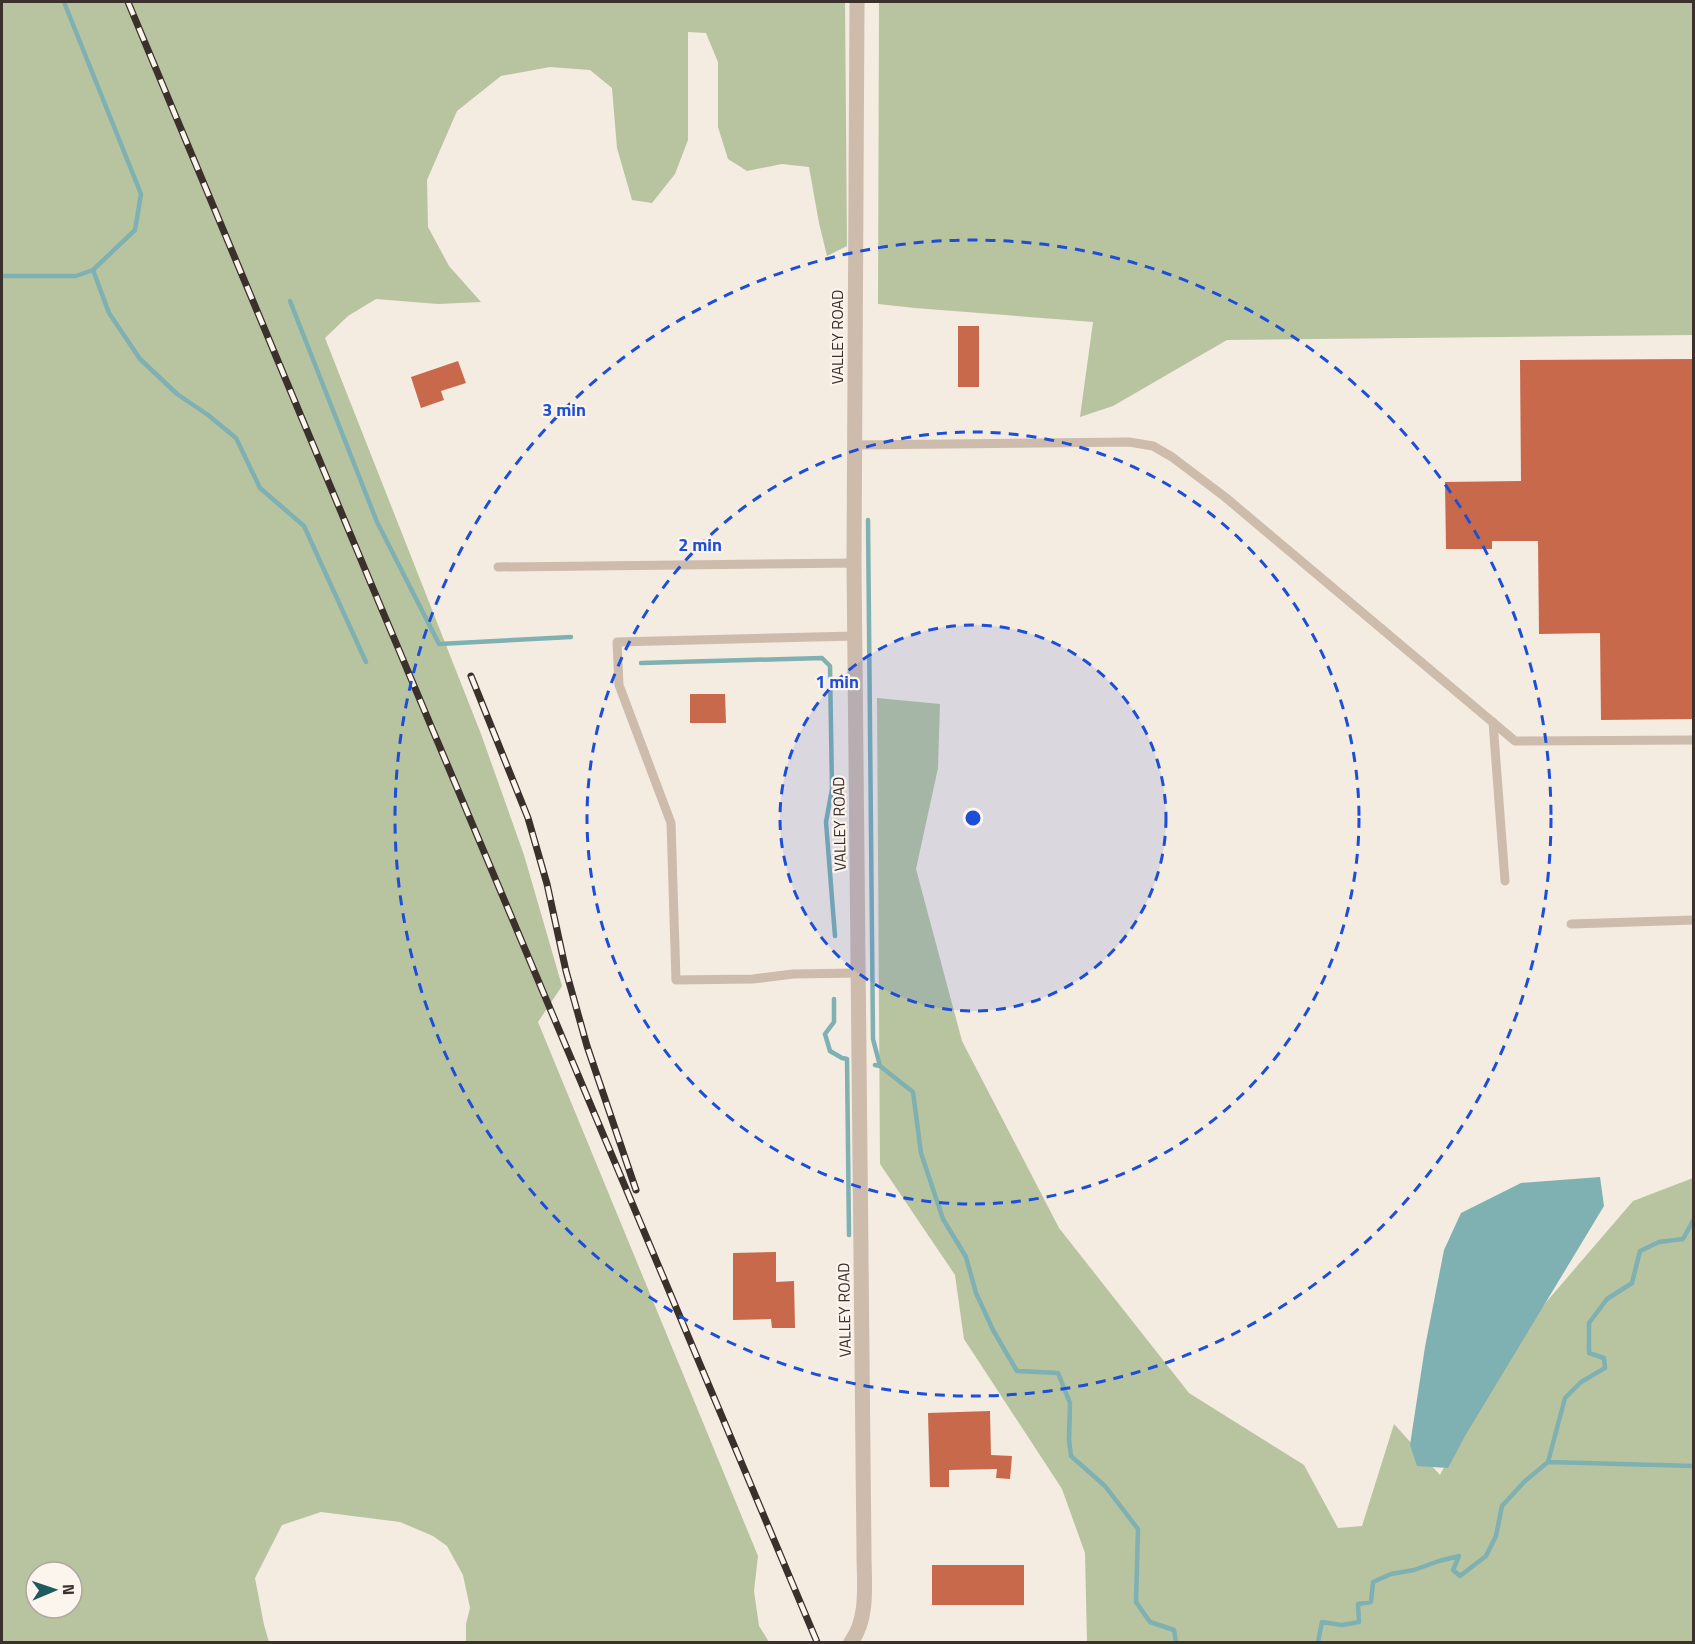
<svg xmlns="http://www.w3.org/2000/svg" width="1695" height="1644" font-family="'Titillium Web',sans-serif">
<style>
.green{fill:#b8c4a0;fill-rule:evenodd}
.water{fill:#7fb0b2}
.lines{fill:none;stroke-linecap:round;stroke-linejoin:round}
.stream{stroke:#7fb0b2;stroke-width:4.5}
.building{fill:#c8694b}
.service{stroke:#cdbbac;stroke-width:9}
.tertiary{stroke:#cdbbac;stroke-width:15}
.rail-casing{stroke:#3b302b;stroke-width:7}
.rail{stroke:#fbf5ee;stroke-width:4.5;stroke-dasharray:14;stroke-linecap:butt}
.ring{fill:none;stroke:#1d4ed8;stroke-width:3;stroke-dasharray:10 8}
.labels{text-anchor:middle;dominant-baseline:central;stroke-width:4.5;stroke-linejoin:round;paint-order:stroke}
.street-label{font-size:16px;fill:#3b302b;stroke:#fbf5ee}
.centre{fill:#1d4ed8;stroke:#fbf5ee;stroke-width:3}
.ring-label{font-size:18px;text-anchor:middle;font-weight:bold;fill:#1d4ed8;stroke:#fbf5ee;stroke-width:4.5;stroke-linejoin:round;paint-order:stroke}
</style>
<rect width="100%" height="100%" fill="#f4ebe1"/>
<path class="green" d="M2 2H845L847 246 827 256 819 223 809 167 782 164 747 171 728 159 718 127V62L706 33 688 32V140L675 174 652 203 632 200 617 148 612 88 590 70 550 67 501 76 457 111 427 180 428 227 449 266 481 302 438 304 376 299 348 316 325 338 481 734 524 855 562 986 538 1022 758 1556 754 1591 759 1626 769 1642H468L466 1641V1624L470 1608 463 1575 447 1546 433 1536 400 1522 321 1512 282 1525 255 1578 264 1625 269 1642H2ZM36 1572H72V1608H36Z
M879 2H1693V335L1227 340 1113 406 1080 417 1093 322 915 308 878 304Z
M877 698 940 704 938 768 916 869 962 1041 1059 1228 1189 1393 1304 1465 1338 1528 1362 1526 1394 1424 1440 1475 1505 1350 1633 1201 1693 1178V1642H1087L1085 1553 1062 1489 964 1339 955 1275 880 1164Z"/>
<path class="water" d="M1600 1177 1604 1206 1465 1436 1448 1468 1417 1466 1410 1445 1425 1347 1444 1250 1461 1213 1521 1183Z"/>
<g class="lines">
<path class="stream" d="M64 2 141 194 135 230 93 270 109 313 140 359 177 394 208 415 236 438 260 488 304 526 366 662
M2 276H76L93 270
M290 301 377 522 439 644 571 637
M868 520 873 1039 880 1066
M641 663 822 658 830 666 832 789 826 822 835 936
M834 999V1022L825 1034 830 1051 842 1058 847 1059 849 1235
M875 1065 880 1066 913 1092 921 1153 943 1219 966 1257 976 1293 993 1330 1017 1371 1058 1373 1070 1403 1069 1440 1071 1456 1105 1486 1138 1529 1136 1602 1150 1622 1174 1630 1176 1642
M1548 1462 1694 1466
M1318 1642 1322 1622 1342 1625 1359 1622 1358 1604 1371 1602 1373 1582 1391 1574 1414 1570 1439 1561 1459 1556 1453 1570 1460 1576 1486 1556 1496 1536 1502 1506 1525 1481 1548 1462 1565 1398 1581 1382 1605 1368 1604 1358 1589 1353V1323L1607 1299 1632 1283 1640 1251 1659 1242 1683 1239 1694 1219"/>
</g>
<path class="building" d="M958 326H979V387H958Z
M1694 359V719L1601 720 1600 633 1539 634 1538 541H1492V549H1446L1445 482 1521 481 1520 360Z
M458 361 466 383 441 391 444 400 421 408 411 377Z
M690 694H725L726 723H690Z
M776 1252V1282L794 1281 795 1328H772L771 1319 733 1320V1253Z
M990 1411 991 1455 1012 1456 1010 1479 996 1478 997 1469 949 1470V1487H930L928 1413Z
M932 1565H1024V1605H932Z"/>
<g class="lines">
<path class="service" d="M854 445 1129 442 1153 446 1172 457 1225 497 1515 741 1694 740
M498 567 854 563
M855 636 617 642 619 685 671 823 676 980 753 979 793 974 858 973
M1493 722 1505 881
M1571 924 1694 920"/>
<path class="tertiary" d="M851 1642C869 1618 864 1582 864 1553L854 563 857 2"/>
<g class="rail-casing">
<path id="rail" d="M128 2 372 586 817 1642
M471 676 528 818 547 884 566 971 587 1046 636 1190"/>
</g>
<use href="#rail" class="rail"/>
</g>
<circle cx="973" cy="818" r="193" fill="#1d4ed8" fill-opacity=".12"/>
<g class="ring">
<circle cx="973" cy="818" r="193"/>
<circle cx="973" cy="818" r="386"/>
<circle cx="973" cy="818" r="578"/>
</g>
<g class="labels">
<g class="street-label">
<text transform="translate(837 337) rotate(-90)">VALLEY ROAD</text>
<text transform="translate(839 824) rotate(-91)">VALLEY ROAD</text>
<text transform="translate(844 1310) rotate(-91)">VALLEY ROAD</text>
</g>
</g>
<circle cx="973" cy="818" r="9" class="centre"/>
<g class="ring-label">
<text x="564" y="416">3 min</text>
<text x="700" y="551">2 min</text>
<text x="837" y="688">1 min</text>
</g>
<rect width="1695" height="1644" fill="none" stroke="#3b302b" stroke-width="6"/>
<g transform="translate(54 1590) rotate(88)"><circle r="28" fill="#fbf5ee" stroke="#aea6a0" stroke-width="1.5"/>
<path d="M0-4.5L10 22L0 15L-10 22Z" fill="#1f5a5e"/>
<text y="-9" font-size="16" font-weight="bold" text-anchor="middle" fill="#3b302b">N</text>
</g>
</svg>
